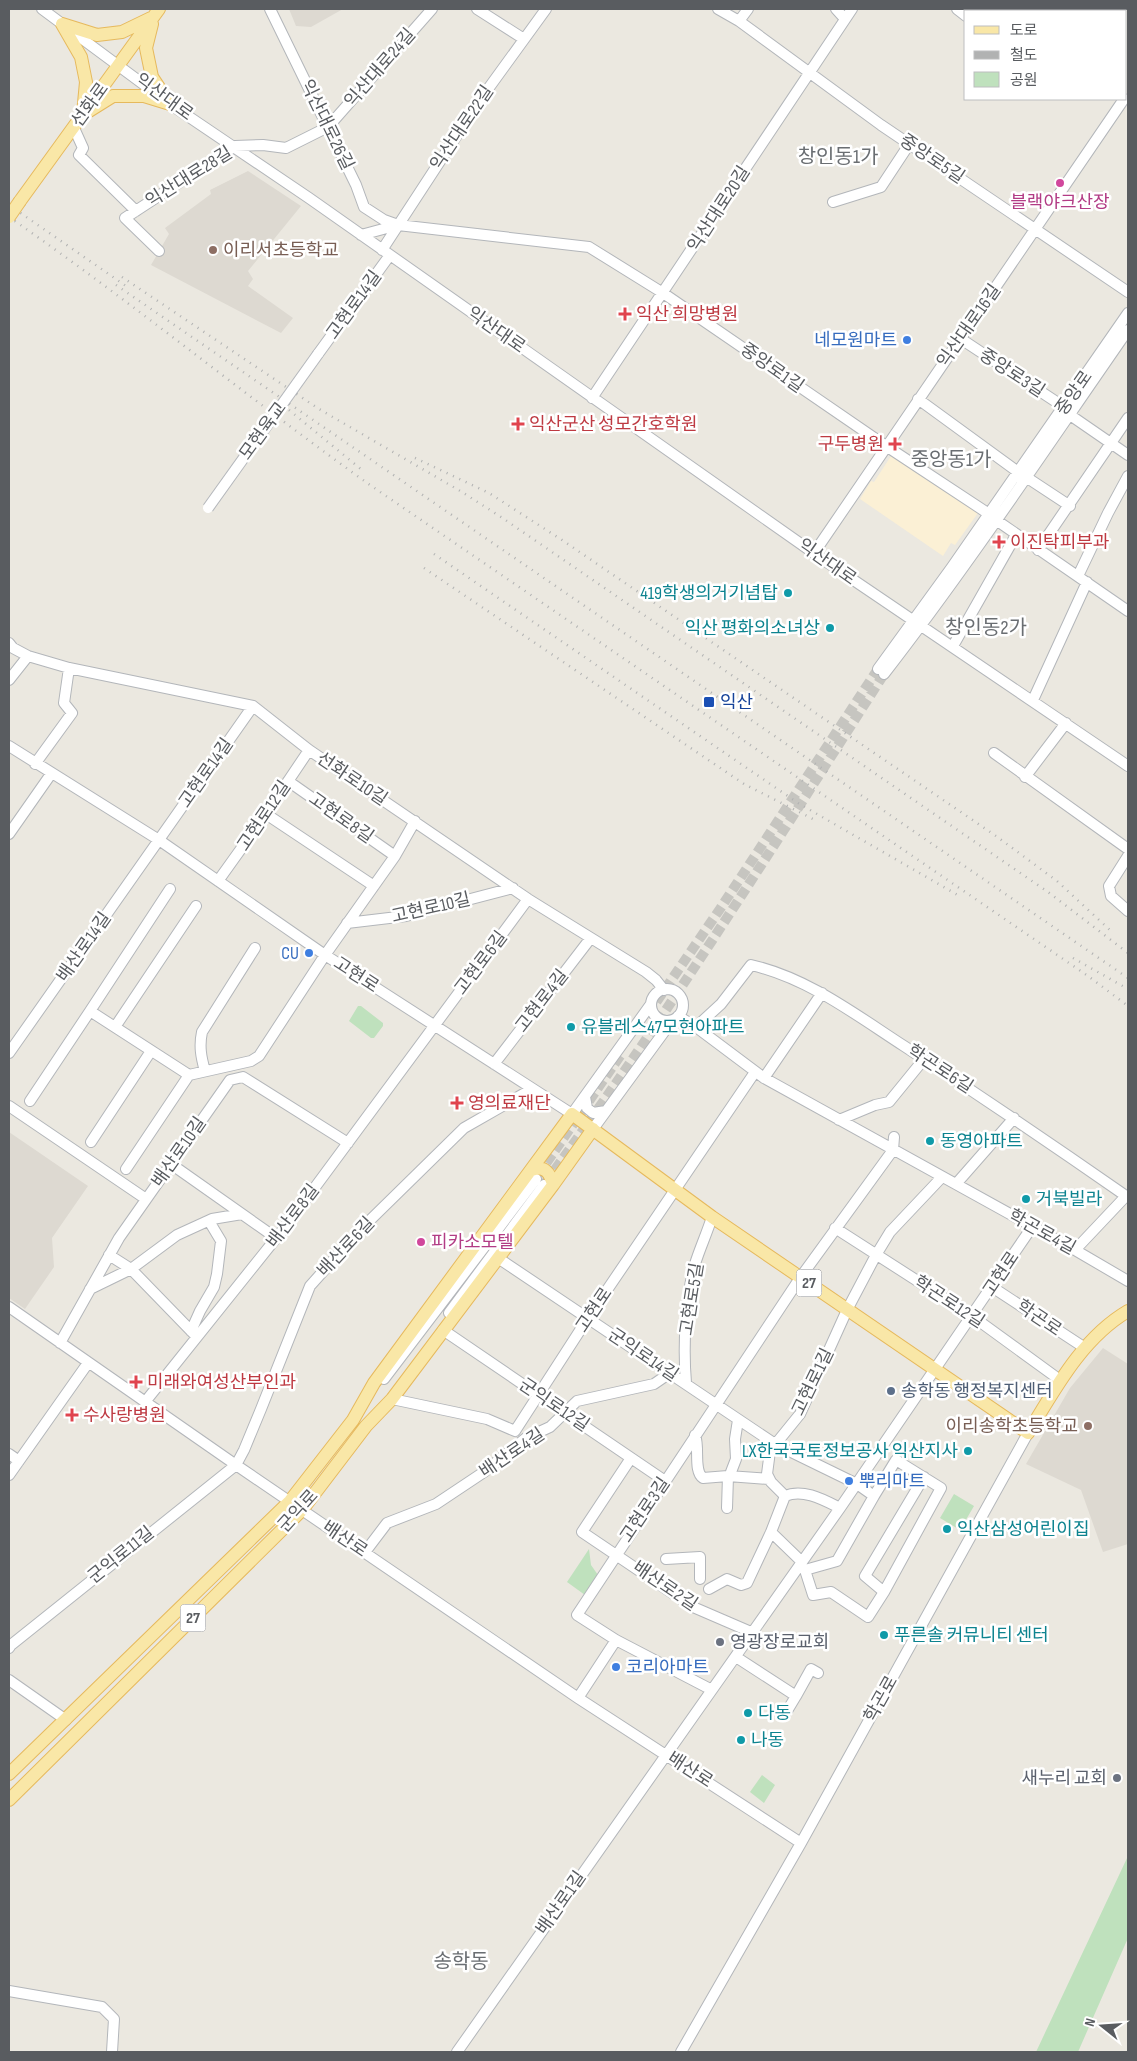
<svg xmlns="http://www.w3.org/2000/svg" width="1137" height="2061" font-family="'Sofia Sans Condensed','Noto Sans KR',sans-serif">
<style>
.commercial{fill:#fbf0d5}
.education{fill:#ddd9d1}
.green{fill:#bfe1bd}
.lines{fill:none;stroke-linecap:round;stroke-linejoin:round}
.minor-tunnel{stroke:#c6c5c0;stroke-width:10;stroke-dasharray:10 5;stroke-linecap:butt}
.minor-casing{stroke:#b3b6ba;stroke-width:12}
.major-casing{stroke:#e6b95d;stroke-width:14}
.minor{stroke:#fff;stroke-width:10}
.major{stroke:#f9e7a7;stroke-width:12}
.rail{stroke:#b1b2b2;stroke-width:2.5;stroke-dasharray:1 6;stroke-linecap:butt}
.minor-bridge-casing{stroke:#b3b6ba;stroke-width:12;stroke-linecap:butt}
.major-bridge-casing{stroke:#e6b95d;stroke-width:14;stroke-linecap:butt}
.minor-bridge{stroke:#fff;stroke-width:10}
.major-bridge{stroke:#f9e7a7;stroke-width:12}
.hotel-dot{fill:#d1479c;stroke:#fff;stroke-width:2}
.education-dot{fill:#8d6e63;stroke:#fff;stroke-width:2}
.health-dot{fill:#e0444e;stroke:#fff;stroke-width:2}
.shop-dot{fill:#3f7fe0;stroke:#fff;stroke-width:2}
.culture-dot{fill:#0f9aa8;stroke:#fff;stroke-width:2}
.transit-dot{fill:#1a4fb4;stroke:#fff;stroke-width:2}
.service-dot{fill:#5c6f8a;stroke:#fff;stroke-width:2}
.worship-dot{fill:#6b7280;stroke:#fff;stroke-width:2}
.labels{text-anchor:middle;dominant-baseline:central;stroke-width:5;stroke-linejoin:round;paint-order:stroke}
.shield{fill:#fff;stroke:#8b8d90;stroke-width:1}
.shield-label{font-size:16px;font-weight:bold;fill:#595c60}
.street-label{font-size:18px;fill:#595c60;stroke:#fff}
.hotel-label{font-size:18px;fill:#b23c85;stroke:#fff}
.education-label{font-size:18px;fill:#785e54;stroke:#fff;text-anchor:start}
.health-label{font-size:18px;fill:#be3a42;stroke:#fff;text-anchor:start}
.shop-label{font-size:18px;fill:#366cbe;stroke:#fff;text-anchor:end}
.culture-label{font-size:18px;fill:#0d838f;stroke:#fff;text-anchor:start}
.transit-label{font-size:18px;fill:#164399;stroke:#fff;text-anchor:start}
.service-label{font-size:18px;fill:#4e5e75;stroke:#fff;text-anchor:start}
.worship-label{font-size:18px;fill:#5b616d;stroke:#fff;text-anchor:start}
.quarter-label{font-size:20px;fill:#6a6e72;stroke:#fff}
</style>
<rect width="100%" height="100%" fill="#ebe8e0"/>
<path class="commercial" d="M891 456 978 513 955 545 951 543 943 556 860 499 871 481 874 482Z"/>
<path class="education" d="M289 9H343L311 27 296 26Z
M248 171 301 206 248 271 253 279 248 286 293 318 281 333 151 265 169 234 165 228 211 194 210 190Z
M9 1132 88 1186 52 1238 54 1267 25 1309 9 1298Z
M1103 1348 1128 1364V1544L1103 1552 1081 1490 1026 1464 1070 1388Z"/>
<path class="green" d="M358 1006H361L383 1023V1026L374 1038H371L349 1021Z
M954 1494 974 1506 960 1530 940 1518Z
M589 1549 591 1565 598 1575 585 1595 567 1582Z
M762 1775 775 1785 764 1803 750 1792Z
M1128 1856V1938L1078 2052H1036Z"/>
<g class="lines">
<path class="minor-tunnel" d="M648 1014 720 909 878 669
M538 1175 622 1053
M546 1182C666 1017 774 845 884 674"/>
<g class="minor-casing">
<path id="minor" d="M42 9 170 104 309 198 818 556 1128 766
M270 9 356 185 364 207 384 220 398 225 589 247 663 293 886 446 989 514
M477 9 524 39
M718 9 739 21 881 125 1128 292
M836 9 845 19
M957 9 966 16
M739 21 748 9
M74 128 83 148 79 155 136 211
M833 202 881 187 910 143
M361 235 398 225
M382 250 480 100 546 9
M159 251 125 218 235 146 263 145 286 148 328 127 432 9
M961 339 1064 407
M318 354 390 255
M592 398 852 9
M918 399 1018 472
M1070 415 1128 455
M1026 477 1070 506
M996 520 1128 611
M1038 550 1128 418
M814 553 1124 99
M1078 576 1108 513 1128 476
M9 643 13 648 28 656 69 668 253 706 309 750 528 899 646 972 656 980 664 990
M953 646 1016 535
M878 669 952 567 1128 313
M884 674C970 563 1048 445 1128 330
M9 680 28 656
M1033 700 1087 582
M9 746 159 840 325 955 572 1114 651 1004
M994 753 1128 849
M35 764 72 713 64 703 69 668
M1025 777 1066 723
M288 781 395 856
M266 814 374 886
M9 834 51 774
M1128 856 1109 886 1111 896 1128 911
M218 881 266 814 309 750
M347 923 406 916 513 888
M651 1005a16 16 0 1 1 32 0a16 16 0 1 1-32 0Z
M90 1011 170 889
M678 1016 696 1027 764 1078 1075 1250 1128 1281
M115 1027 196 906
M696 1027 721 1004 751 965C808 978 856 1015 904 1046 979 1095 1053 1145 1126 1196L1075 1250
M9 1053 253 706
M494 1064 590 939
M205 1071C201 1057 199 1046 202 1032L255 948
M764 1078 822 993
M585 1097 587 1108 593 1113 606 1111
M30 1101 90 1011 189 1075
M9 1106 146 1199
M839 1120 875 1105 889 1102 924 1059
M593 1129 672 1021
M91 1142 151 1051
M171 1164 276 1238
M126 1169 189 1075 251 1061 259 1056 325 955 395 856 415 821
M956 1184 1014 1118
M835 1228 972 1316 1060 1380
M109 1255 131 1269 197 1337
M498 1258 775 1444 857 1484 874 1496 837 1561 805 1570 813 1595 831 1592 868 1617 884 1592 941 1488 896 1460 874 1496
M992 1287 1085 1348
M90 1289 131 1269 177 1235 212 1219 242 1214
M9 1307 236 1465 578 1698 801 1843
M449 1313 544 1185
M443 1330 665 1481
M191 1331 200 1311 214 1287 217 1274 221 1241 209 1221
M60 1343 119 1238 230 1080 243 1077 348 1143
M384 1379 536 1179
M686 1383C683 1347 685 1300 695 1264 700 1248 707 1233 712 1217
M392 1399 487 1419 515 1431 588 1318 755 1072
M145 1402 293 1217 528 899
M695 1435C700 1448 693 1471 703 1478L728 1476 769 1479
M9 1454 19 1461
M631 1458 582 1532 693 1607 751 1632
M9 1475 88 1363
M732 1476 731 1472 736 1459 735 1439 738 1420
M785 1496C803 1488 824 1500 840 1508
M727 1508 728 1476
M365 1552 387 1523 436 1504 484 1472 526 1438 550 1427 577 1401 654 1384 670 1373
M666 1559 700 1557V1579
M802 1562 771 1532 785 1496 771 1482 767 1474 770 1451 800 1414 847 1310 876 1255 890 1232 942 1177
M709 1589 727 1579 741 1585 747 1583 771 1532
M884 1592 865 1576 924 1477
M9 1648 11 1645 236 1465 244 1450 261 1409 310 1286 361 1229 464 1128 532 1089
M736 1657 796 1696 787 1711
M9 1680 66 1720
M712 1690 616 1640 577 1615 800 1278 893 1150 894 1137
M796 1696 811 1669 818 1673
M578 1698 616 1640
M9 1991 102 2007 114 2019 112 2052
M457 2052 840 1508 1032 1227
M681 2052 801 1843 1028 1433"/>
</g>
<g class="major-casing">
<path id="major" d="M62 24 97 35 122 32 151 18
M62 24 81 57 86 82 83 114
M152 24 146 48 152 77 170 104
M89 111 113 96H144L170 104
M20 201 159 9
M532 1170C545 1165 550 1173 553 1185
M9 1774 290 1501 353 1420 374 1383 572 1114 712 1217 1028 1433C1055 1389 1082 1338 1128 1311
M9 1800 302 1510 366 1426 392 1399 553 1185 593 1129"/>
</g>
<use href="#minor" class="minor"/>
<use href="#major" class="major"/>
<path class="rail" d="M9 205 126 286
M9 217C132 302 248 398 370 485L1088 976 1128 1006
M122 277 319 409 462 492 501 517 1048 892 1128 953
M116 285 1128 978
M289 410 362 470
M415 458 489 493 562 540 996 836 1057 881 1112 932
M434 554 798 803 961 897
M424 568 744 784 817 821
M1073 958 1128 989"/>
<g class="minor-bridge-casing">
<path id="minor-bridge" d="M208 508 318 354"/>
</g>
<g class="major-bridge-casing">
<path id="major-bridge" d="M9 217 20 201"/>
</g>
<use href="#minor-bridge" class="minor-bridge"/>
<use href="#major-bridge" class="major-bridge"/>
</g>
<g class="hotel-dot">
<circle cx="1060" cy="183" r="5"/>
<circle cx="421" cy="1242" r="5"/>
</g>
<g class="education-dot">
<circle cx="213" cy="250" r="5"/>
<circle cx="1088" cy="1426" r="5"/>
</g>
<g class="health-dot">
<path d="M622.5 306.5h5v5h5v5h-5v5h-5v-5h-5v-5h5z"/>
<path d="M515.5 416.5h5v5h5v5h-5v5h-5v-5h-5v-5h5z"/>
<path d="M892.5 436.5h5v5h5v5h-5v5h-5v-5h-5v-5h5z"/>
<path d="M996.5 534.5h5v5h5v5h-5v5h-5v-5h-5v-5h5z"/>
<path d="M454.5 1095.5h5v5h5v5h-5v5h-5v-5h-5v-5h5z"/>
<path d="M133.5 1374.5h5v5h5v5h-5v5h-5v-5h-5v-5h5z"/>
<path d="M69.5 1407.5h5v5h5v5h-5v5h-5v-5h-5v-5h5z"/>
</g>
<g class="shop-dot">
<circle cx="907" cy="340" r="5"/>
<circle cx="309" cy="953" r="5"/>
<circle cx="849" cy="1481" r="5"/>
<circle cx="616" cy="1667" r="5"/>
</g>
<g class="culture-dot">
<circle cx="788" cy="593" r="5"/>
<circle cx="830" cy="628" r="5"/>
<circle cx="571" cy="1027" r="5"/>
<circle cx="930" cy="1141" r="5"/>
<circle cx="1026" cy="1199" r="5"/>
<circle cx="968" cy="1451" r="5"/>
<circle cx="947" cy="1529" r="5"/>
<circle cx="884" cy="1635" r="5"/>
<circle cx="748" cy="1713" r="5"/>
<circle cx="741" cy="1740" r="5"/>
</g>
<rect class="transit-dot" x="703" y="696" width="12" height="12" rx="2.5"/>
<circle class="service-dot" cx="891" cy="1391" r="5"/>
<g class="worship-dot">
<circle cx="720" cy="1642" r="5"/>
<circle cx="1117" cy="1778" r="5"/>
</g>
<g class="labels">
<g class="shield">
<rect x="796.5" y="1269.5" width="25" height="27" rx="4"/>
<rect x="180.5" y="1604.5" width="25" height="27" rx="4"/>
</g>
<g class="shield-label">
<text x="809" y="1283">27</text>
<text x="193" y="1618">27</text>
</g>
<g class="street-label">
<text transform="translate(380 68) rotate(-49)">익산대로24길</text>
<text transform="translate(164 97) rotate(36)">익산대로</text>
<text transform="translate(90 105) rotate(-54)">선화로</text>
<text transform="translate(327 125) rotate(64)">익산대로26길</text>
<text transform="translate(462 128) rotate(-56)">익산대로22길</text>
<text transform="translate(932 159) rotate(34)">중앙로5길</text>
<text transform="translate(189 177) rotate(-32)">익산대로28길</text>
<text transform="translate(719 209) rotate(-57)">익산대로20길</text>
<text transform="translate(354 305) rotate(-54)">고현로14길</text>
<text transform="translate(969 326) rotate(-55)">익산대로16길</text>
<text transform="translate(496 330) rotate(35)">익산대로</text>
<text transform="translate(772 368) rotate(35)">중앙로1길</text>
<text transform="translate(1012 373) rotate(33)">중앙로3길</text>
<text transform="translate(1074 393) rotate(-55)">중앙로</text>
<text transform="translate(263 431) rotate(-54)">모현육교</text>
<text transform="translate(827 562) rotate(35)">익산대로</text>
<text transform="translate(206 773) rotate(-55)">고현로14길</text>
<text transform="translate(352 779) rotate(34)">선화로10길</text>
<text transform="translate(264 816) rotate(-56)">고현로12길</text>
<text transform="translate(341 818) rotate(35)">고현로8길</text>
<text transform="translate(431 908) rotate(-13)">고현로10길</text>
<text transform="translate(84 947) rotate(-55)">배산로14길</text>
<text transform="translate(481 963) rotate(-53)">고현로6길</text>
<text transform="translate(356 975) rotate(33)">고현로</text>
<text transform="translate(542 1001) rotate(-52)">고현로4길</text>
<text transform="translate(940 1069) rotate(33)">학곤로6길</text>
<text transform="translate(179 1152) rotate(-55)">배산로10길</text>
<text transform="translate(293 1216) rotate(-53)">배산로8길</text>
<text transform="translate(1042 1232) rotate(29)">학곤로4길</text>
<text transform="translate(346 1247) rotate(-47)">배산로6길</text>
<text transform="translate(1001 1274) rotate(-56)">고현로</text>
<text transform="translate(692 1299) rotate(-81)">고현로5길</text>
<text transform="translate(949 1302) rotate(33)">학곤로12길</text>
<text transform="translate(594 1310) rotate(-56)">고현로</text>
<text transform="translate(1039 1318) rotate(34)">학곤로</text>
<text transform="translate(643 1355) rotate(34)">군익로14길</text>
<text transform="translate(813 1382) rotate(-64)">고현로1길</text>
<text transform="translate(554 1405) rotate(34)">군익로12길</text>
<text transform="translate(512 1453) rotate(-34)">배산로4길</text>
<text transform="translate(645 1510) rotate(-56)">고현로3길</text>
<text transform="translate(298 1511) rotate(-48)">군익로</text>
<text transform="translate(345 1539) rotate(34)">배산로</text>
<text transform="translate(121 1555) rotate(-39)">군익로11길</text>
<text transform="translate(665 1586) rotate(34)">배산로2길</text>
<text transform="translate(881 1699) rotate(-61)">학곤로</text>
<text transform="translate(690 1770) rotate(33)">배산로</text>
<text transform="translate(561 1903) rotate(-55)">배산로1길</text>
</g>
<g class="hotel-label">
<text x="1060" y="202">블랙야크산장</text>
<text x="431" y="1242" text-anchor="start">피카소모텔</text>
</g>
<g class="education-label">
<text x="223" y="250">이리서초등학교</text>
<text x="1078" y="1426" text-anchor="end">이리송학초등학교</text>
</g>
<g class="health-label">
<text x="636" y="314">익산 희망병원</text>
<text x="529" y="424">익산군산 성모간호학원</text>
<text x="884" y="444" text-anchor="end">구두병원</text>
<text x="1010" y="542">이진탁피부과</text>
<text x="468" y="1103">영의료재단</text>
<text x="147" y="1382">미래와여성산부인과</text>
<text x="83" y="1415">수사랑병원</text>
</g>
<g class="shop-label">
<text x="897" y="340">네모원마트</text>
<text x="299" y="953">CU</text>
<text x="859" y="1481" text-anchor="start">뿌리마트</text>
<text x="626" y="1667" text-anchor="start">코리아마트</text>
</g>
<g class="culture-label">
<text x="778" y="593" text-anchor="end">419학생의거기념탑</text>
<text x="820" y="628" text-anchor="end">익산 평화의소녀상</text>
<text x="581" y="1027">유블레스47모현아파트</text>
<text x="940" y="1141">동영아파트</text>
<text x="1036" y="1199">거북빌라</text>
<text x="958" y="1451" text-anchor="end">LX한국국토정보공사 익산지사</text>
<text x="957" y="1529">익산삼성어린이집</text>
<text x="894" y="1635">푸른솔 커뮤니티 센터</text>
<text x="758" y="1713">다동</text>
<text x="751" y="1740">나동</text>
</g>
<g class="transit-label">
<text x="720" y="702">익산</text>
</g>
<g class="service-label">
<text x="901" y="1391">송학동 행정복지센터</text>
</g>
<g class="worship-label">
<text x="730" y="1642">영광장로교회</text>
<text x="1107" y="1778" text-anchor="end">새누리 교회</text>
</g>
<g class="quarter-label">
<text x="838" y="157">창인동1가</text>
<text x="951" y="460">중앙동1가</text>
<text x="986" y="628">창인동2가</text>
<text x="461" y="1962">송학동</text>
</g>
</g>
<rect width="1137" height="2061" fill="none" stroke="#595c60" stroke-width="20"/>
<rect x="964" y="10" width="162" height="90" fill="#ffffff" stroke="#bdbebf"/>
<rect x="974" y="26" width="25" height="8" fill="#f9e7a7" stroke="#bdbebf"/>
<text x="1010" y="35" font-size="15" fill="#595c60">도로</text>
<rect x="974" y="51" width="25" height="8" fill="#b1b2b2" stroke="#bdbebf"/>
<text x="1010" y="60" font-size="15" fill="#595c60">철도</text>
<rect x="974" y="72" width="25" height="15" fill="#bfe1bd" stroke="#bdbebf"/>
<text x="1010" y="85" font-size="15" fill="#595c60">공원</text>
<g transform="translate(1102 2026) rotate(287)" stroke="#ffffff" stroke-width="4" paint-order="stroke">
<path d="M0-4L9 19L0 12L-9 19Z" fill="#595c60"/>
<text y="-8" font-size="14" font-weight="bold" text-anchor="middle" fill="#595c60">N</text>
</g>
</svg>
